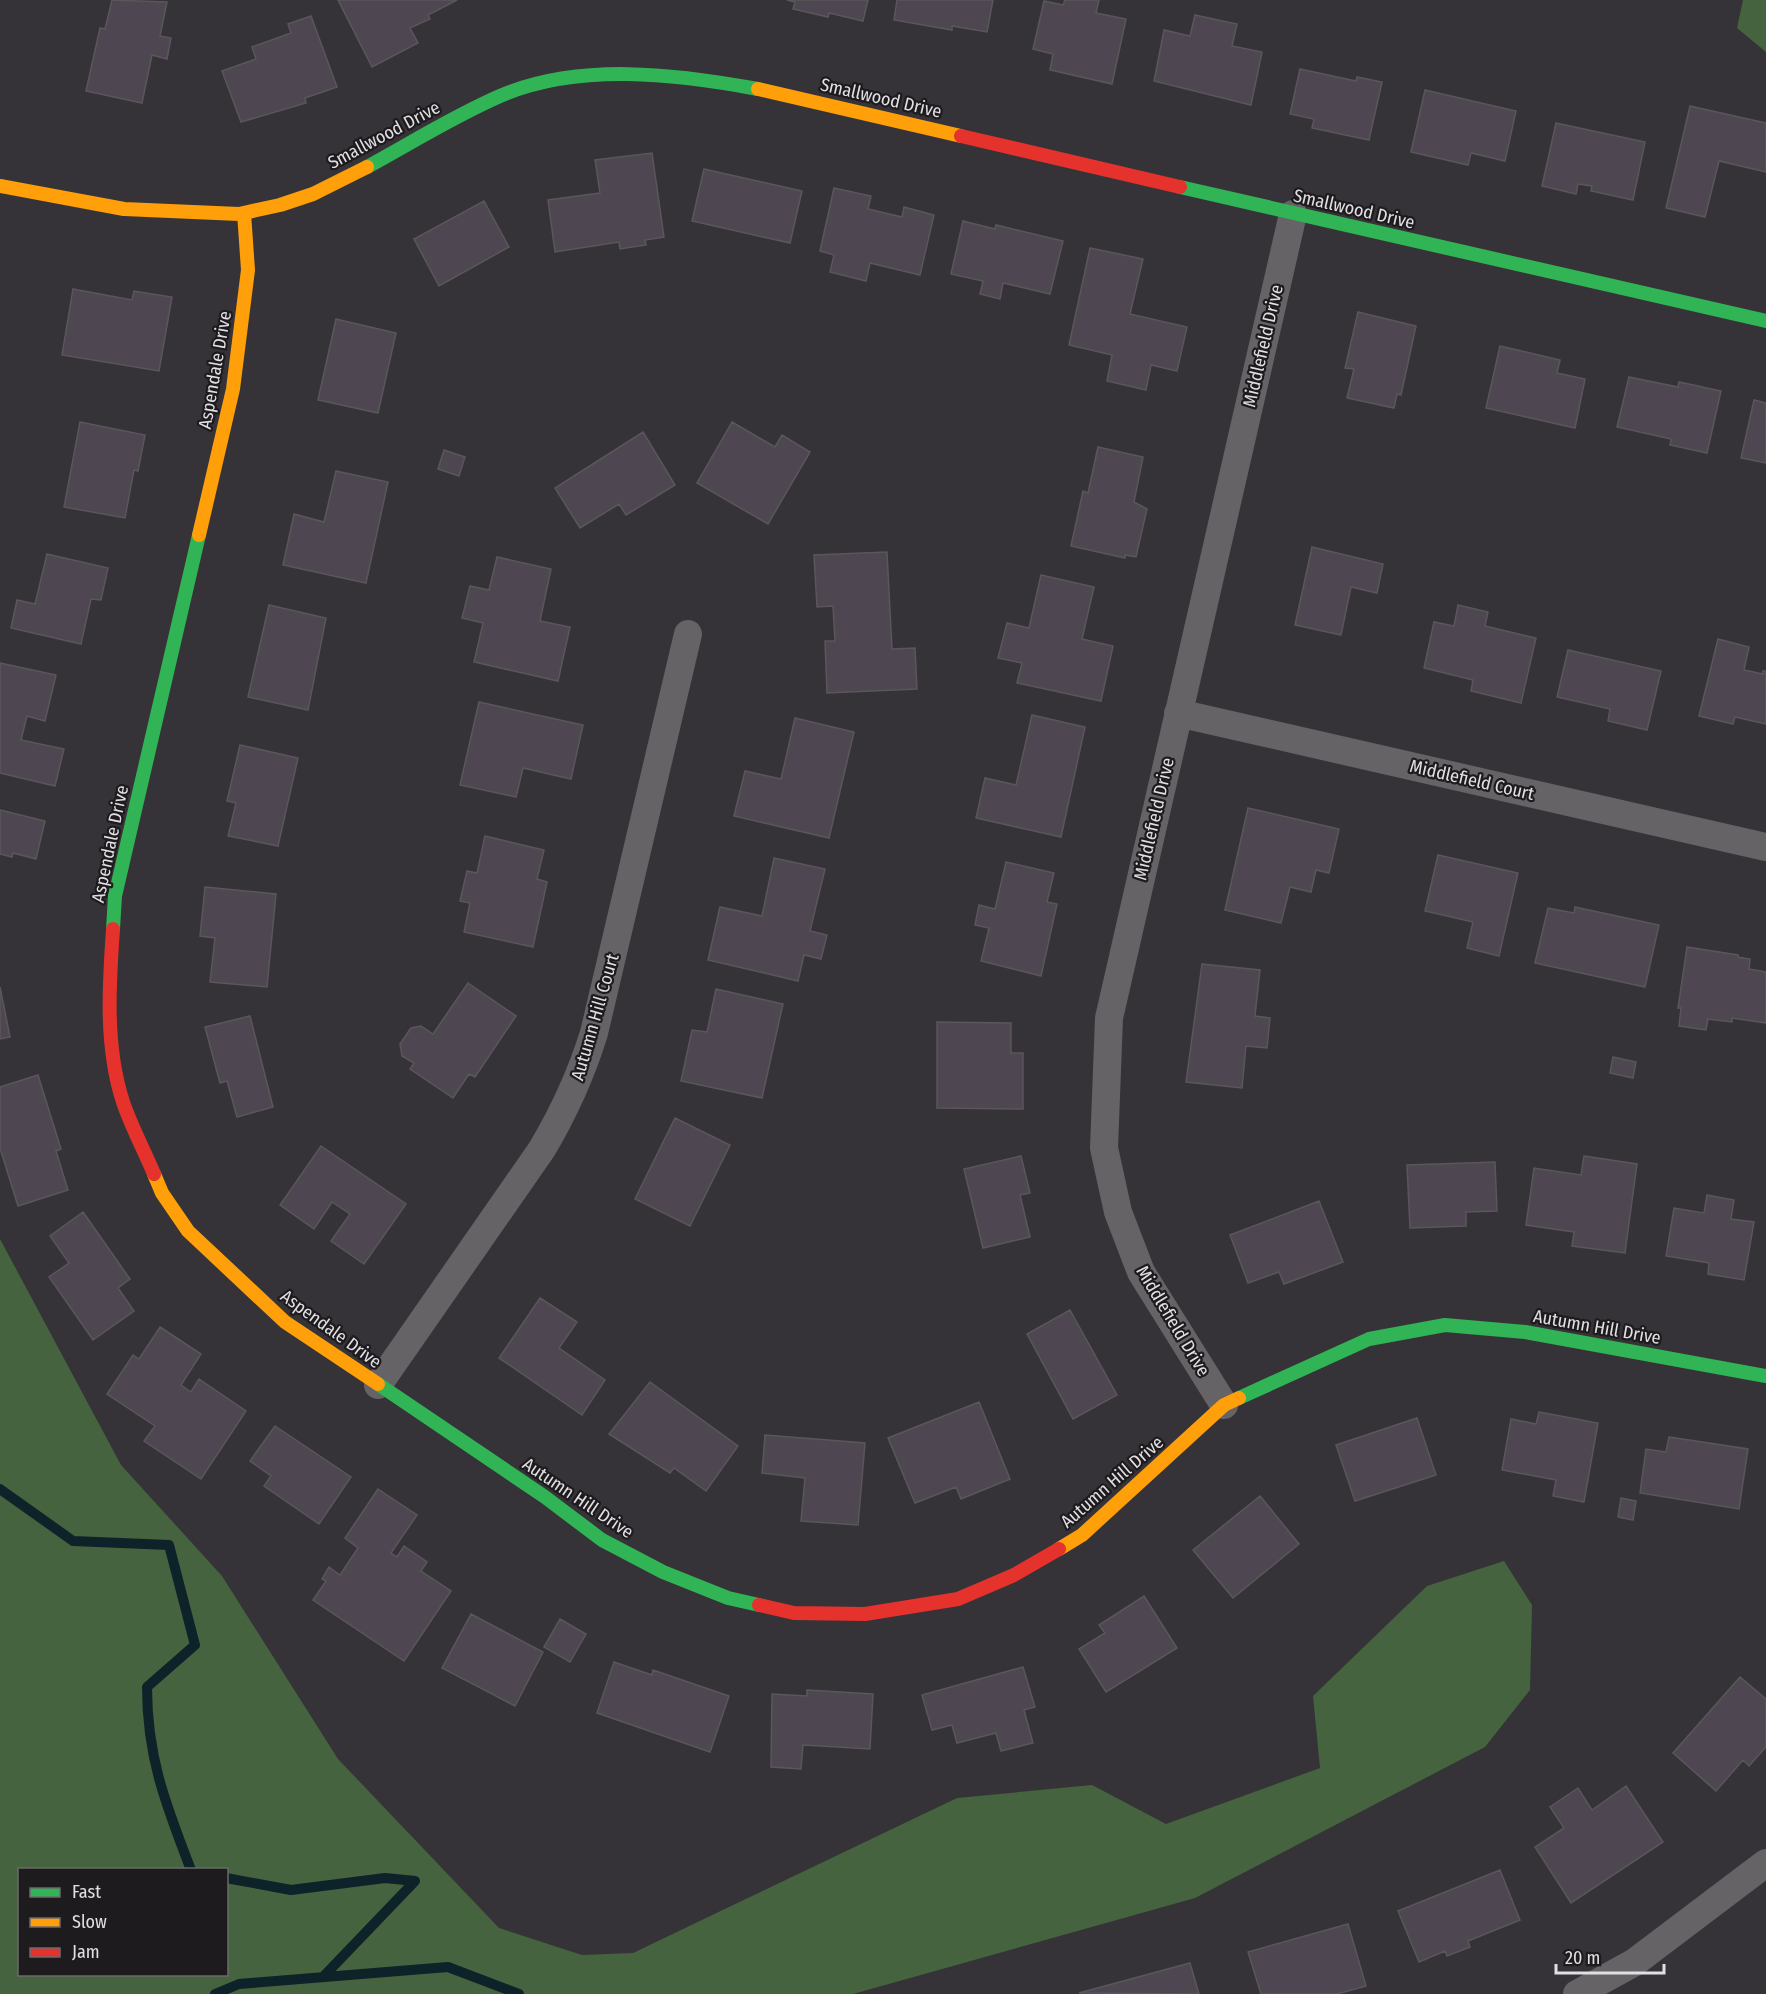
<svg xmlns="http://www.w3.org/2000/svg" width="1766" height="1994" font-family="'Fira Sans Condensed',sans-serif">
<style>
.forest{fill:#45633e;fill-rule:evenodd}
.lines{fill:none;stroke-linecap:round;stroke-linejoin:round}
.stream{stroke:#0e2329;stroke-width:10}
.building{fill:#4e4751;stroke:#59575a;stroke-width:1.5}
.street{stroke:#656366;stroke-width:28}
.fast{stroke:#30b455;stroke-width:14}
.slow{stroke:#ff9f0a;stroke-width:14}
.jam{stroke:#e5322d;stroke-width:14}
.labels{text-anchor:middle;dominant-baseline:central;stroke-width:4.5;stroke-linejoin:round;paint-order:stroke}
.street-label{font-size:18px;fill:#e2dfe3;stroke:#1d1b1d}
</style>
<rect width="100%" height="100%" fill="#353337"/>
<path class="forest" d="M1743 0H1766V52L1737 28Z
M0 1239 121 1465 222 1576 338 1759 499 1928 582 1955 633 1953 957 1798 1092 1785 1166 1824 1320 1768 1313 1696 1427 1586 1504 1561 1532 1605 1530 1690 1485 1747 1195 1898 853 1994H0ZM20 1870H226V1974H20Z"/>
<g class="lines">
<path class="stream" d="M0 1489 73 1541 169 1545 195 1645 147 1687C147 1758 166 1805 191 1870
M226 1878 291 1890 385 1878 415 1881 323 1977
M215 1994 239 1984 448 1967 519 1994"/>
</g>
<path class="building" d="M112 0 167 2 160 36 171 38 167 59 152 55 142 103 86 91 100 28 105 29Z
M338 0H457L428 15 430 19 410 28 418 43 372 67Z
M787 0H868L863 21 829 13 828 17 793 9 795 2Z
M897 0H993L987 32 952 26V30L894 20Z
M1065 0H1099L1096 13 1126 19 1112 84 1050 70 1053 54 1033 49 1044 1 1063 5Z
M1195 15 1237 24 1232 46 1262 52 1251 105 1154 81 1164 30 1190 36Z
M311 16 337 87 305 98 306 103 241 122 222 71 256 59 252 47 291 33 288 24Z
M1300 69 1356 81 1357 77 1382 82 1369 140 1312 128 1314 119 1290 114Z
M1425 90 1516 111 1505 161 1471 153 1468 165 1411 152Z
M1690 106 1766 123V172L1719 161 1705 217 1666 208Z
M1556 123 1645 142 1633 200 1591 191 1592 186 1578 184 1576 194 1542 186Z
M652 153 664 237 645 240 646 245 620 249 619 242 555 252 548 200 600 193 595 160Z
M704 169 802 191 790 243 692 221Z
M834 188 871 196 868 209 902 217 904 207 934 215 920 275 870 263 866 281 830 272 834 255 820 251Z
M484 201 509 247 439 286 414 239Z
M963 221 995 229 996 225 1063 241 1050 294 1003 283 1000 299 980 294 983 281 951 274Z
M1090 248 1143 259 1130 314 1187 327 1177 371 1151 365 1146 390 1107 381 1112 355 1069 345Z
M73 289 132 300 134 291 172 297 159 371 62 355Z
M1358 312 1416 326 1401 395 1397 394 1394 408 1347 398 1354 369 1345 368Z
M336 319 396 333 378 413 318 400Z
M1500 346 1560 360 1557 373 1585 379 1575 428 1486 408Z
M1629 377 1678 387 1679 382 1721 391 1707 453 1670 445 1671 439 1617 427Z
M1754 400 1766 403V463L1741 458Z
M80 422 145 435 138 471 134 470 125 518 64 507Z
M732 422 775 447 782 435 810 452 768 524 697 483Z
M643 432 675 485 626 515 619 504 580 528 555 488Z
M1098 447 1143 457 1134 502 1147 509 1136 557 1125 555V558L1071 546 1083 491 1088 493Z
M444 450 465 457 459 476 438 469Z
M336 471 388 482 366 583 283 565 294 514 324 522Z
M1312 547 1383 564 1377 593 1351 587 1341 635 1295 625Z
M887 552 892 649 915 648 917 689 827 693 825 641H835L833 606 817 607 814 555Z
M47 554 108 568 101 600 91 599 81 644 11 628 17 600 35 604Z
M497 557 551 569 540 621 570 627 558 681 474 662 483 623 462 618 470 586 489 590Z
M1041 575 1094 587 1082 639 1113 646 1101 701 1017 683 1022 663 998 658 1007 623 1029 628Z
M269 605 326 618 308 710 248 697Z
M1458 605 1488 612 1485 626 1536 638 1521 703 1471 691 1473 680 1424 668 1434 622 1454 626Z
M1718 639 1749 647 1744 670 1763 674V671H1766V724L1735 717 1733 724 1699 716Z
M1568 650 1661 671 1647 730 1608 721 1610 709 1557 697Z
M0 663 56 675 45 721 27 716 21 740 64 749 55 786 0 773Z
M479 702 583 725 571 779 523 768 516 797 460 785Z
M1032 715 1085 727 1061 837 976 818 985 778 1016 785Z
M795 718 854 732 829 838 734 816 745 771 781 779Z
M240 745 298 758 278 846 228 836 236 803 227 801Z
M1248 808 1339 829 1329 873 1316 870 1311 892 1290 887 1281 923 1225 910Z
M0 810 45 821 36 859 13 853 12 857 0 854Z
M485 836 544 850 537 879 547 882 533 947 464 932 470 903 460 901 467 871 477 873Z
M1438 855 1518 873 1499 956 1467 948 1473 922 1425 911Z
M774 858 825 869 810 931 827 935 821 959 804 955 798 981 708 960 720 907 762 916Z
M1006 862 1054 873 1047 902 1057 904 1041 976 981 961 989 928 975 925 979 905 995 909Z
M205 887 276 894 267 987 210 982 215 938 200 936Z
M1575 907 1659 925 1645 987 1535 963 1548 908 1574 913Z
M1687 947 1738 955V957L1750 959 1749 969 1766 972V1023L1732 1018V1022L1708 1019 1706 1030 1679 1026 1681 1008H1678Z
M1202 964 1260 970 1255 1016 1270 1018 1267 1048 1246 1046 1242 1088 1186 1082Z
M468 983 516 1016 475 1077 469 1074 453 1098 410 1069 414 1063 402 1056 400 1044 411 1028 421 1026 433 1034Z
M0 987 10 1037 0 1039Z
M716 989 783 1004 762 1098 681 1081 692 1030 707 1032Z
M250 1016 273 1107 237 1117 227 1081 220 1083 205 1027Z
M937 1022 1011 1023V1053H1023V1109L937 1108Z
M1613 1057 1636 1062 1633 1078 1610 1073Z
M38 1075 61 1149 56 1151 68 1190 18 1206 0 1148V1087Z
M675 1118 730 1145 690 1226 635 1199Z
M321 1146 406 1204 364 1264 331 1241 350 1214 332 1202 314 1229 280 1205Z
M1021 1156 1030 1193 1020 1195 1030 1237 983 1248 964 1169Z
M1584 1156 1637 1164 1625 1253 1572 1246 1574 1232 1526 1225 1534 1168 1581 1175Z
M1495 1162 1497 1211 1466 1212V1226L1410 1228 1407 1165Z
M1707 1195 1734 1200 1731 1219 1754 1222 1744 1280 1708 1274 1709 1263 1666 1256 1674 1208 1704 1213Z
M1319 1201 1343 1262 1284 1284 1279 1272 1248 1283 1230 1235Z
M83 1212 130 1279 118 1288 134 1311 93 1340 49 1277 69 1263 50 1236Z
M540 1298 577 1322 559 1348 605 1380 582 1415 499 1358Z
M1070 1310 1117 1395 1073 1419 1027 1334Z
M160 1327 201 1354 181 1385 191 1392 199 1379 246 1411 201 1479 144 1441 155 1426 107 1394 133 1355 139 1359Z
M650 1382 738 1446 706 1491 674 1468 670 1473 609 1434Z
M979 1402 1010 1479 961 1499 956 1487 915 1503 888 1438Z
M1539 1412 1598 1423 1584 1502 1553 1496 1556 1480 1502 1470 1511 1419 1536 1424Z
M1417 1418 1436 1475 1355 1501 1336 1445Z
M275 1426 351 1477 319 1524 264 1486 271 1476 250 1461Z
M765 1435 865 1443 858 1525 801 1521 805 1478 762 1473Z
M1669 1437 1748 1449 1739 1509 1640 1493 1646 1449 1666 1452Z
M378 1489 417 1515 391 1553 397 1557 404 1546 427 1562 421 1571 451 1591 404 1661 313 1600 326 1581 322 1579 329 1567 340 1575 358 1548 345 1538Z
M1260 1496 1299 1544 1233 1598 1193 1550Z
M1621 1498 1636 1501 1633 1520 1618 1517Z
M1144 1596 1177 1648 1106 1692 1079 1649 1105 1633 1099 1625Z
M471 1614 543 1652 515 1706 442 1668Z
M560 1619 586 1634 570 1662 544 1647Z
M614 1662 652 1675 653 1670 729 1696 710 1752 597 1713Z
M1023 1667 1035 1707 1024 1710 1033 1743 1001 1751 996 1733 957 1743 952 1725 932 1730 922 1695Z
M1740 1677 1766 1699V1747L1749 1766 1743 1760 1716 1791 1673 1753Z
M807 1690 873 1694 870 1749 803 1745 801 1769 771 1767 772 1694 807 1696Z
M1626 1786 1663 1842 1571 1903 1535 1847 1564 1828 1550 1807 1578 1788 1592 1810Z
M1500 1870 1520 1920 1468 1941 1470 1947 1447 1956 1445 1951 1419 1962 1398 1911Z
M1348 1924 1366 1986 1337 1994H1261L1248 1952Z
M1190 1963 1199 1994 1079 1993Z"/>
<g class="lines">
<path class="street" d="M1178 713 1766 847
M378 1385 542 1149C564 1112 581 1075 594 1033L688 634
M1224 1405 1141 1272 1118 1212 1104 1148 1109 1018 1293 214
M1577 1994 1635 1962 1766 1863"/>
<path class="fast" d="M367 167C411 143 454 116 500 96 579 62 676 74 758 89
M1180 187 1766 321
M113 929 115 896 199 535
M378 1384 545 1497 602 1540 663 1572 728 1598 759 1605
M1239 1398 1369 1339 1445 1325 1525 1332 1766 1376"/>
<path class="slow" d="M758 89 961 136
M0 186 124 209 239 214 280 205 313 194 367 167
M199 535 233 389 248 270 244 213
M154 1174 162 1193 188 1231 285 1322 378 1384
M1059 1549 1082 1535 1224 1405 1239 1398"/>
<path class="jam" d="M961 136 1180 187
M113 929C109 986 105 1047 123 1102 131 1126 144 1150 154 1174
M759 1605 794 1613 865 1614 958 1599 1014 1575 1059 1549"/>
</g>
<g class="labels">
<g class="street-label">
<text transform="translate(881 98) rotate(13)">Smallwood Drive</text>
<text transform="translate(384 135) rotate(-28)">Smallwood Drive</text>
<text transform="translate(1354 209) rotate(13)">Smallwood Drive</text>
<text transform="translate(1263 346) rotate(-77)">Middlefield Drive</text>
<text transform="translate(215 370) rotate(-80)">Aspendale Drive</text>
<text transform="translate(1472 780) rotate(13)">Middlefield Court</text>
<text transform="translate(1154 819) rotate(-77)">Middlefield Drive</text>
<text transform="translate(110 844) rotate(-78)">Aspendale Drive</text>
<text transform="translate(595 1017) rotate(-74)">Autumn Hill Court</text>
<text transform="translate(1173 1321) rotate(59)">Middlefield Drive</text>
<text transform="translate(1597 1327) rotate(10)">Autumn Hill Drive</text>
<text transform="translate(331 1329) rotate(36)">Aspendale Drive</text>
<text transform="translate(1112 1482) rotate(-41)">Autumn Hill Drive</text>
<text transform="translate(578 1498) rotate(34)">Autumn Hill Drive</text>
</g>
</g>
<rect x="18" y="1868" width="210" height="108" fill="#1d1b1d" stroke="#6c696c" stroke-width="1.5"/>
<rect x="30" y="1888" width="30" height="9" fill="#30b455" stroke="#6c696c" stroke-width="1.5"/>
<text x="72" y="1898" font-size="18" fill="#e2dfe3">Fast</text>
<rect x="30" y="1918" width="30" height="9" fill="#ff9f0a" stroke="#6c696c" stroke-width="1.5"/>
<text x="72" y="1928" font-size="18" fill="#e2dfe3">Slow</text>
<rect x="30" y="1948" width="30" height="9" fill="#e5322d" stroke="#6c696c" stroke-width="1.5"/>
<text x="72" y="1958" font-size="18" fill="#e2dfe3">Jam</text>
<path d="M1556 1964v9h108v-9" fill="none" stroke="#e2dfe3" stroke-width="3"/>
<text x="1565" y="1964" font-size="18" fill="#e2dfe3" stroke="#1d1b1d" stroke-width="4.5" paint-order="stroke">20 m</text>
</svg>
